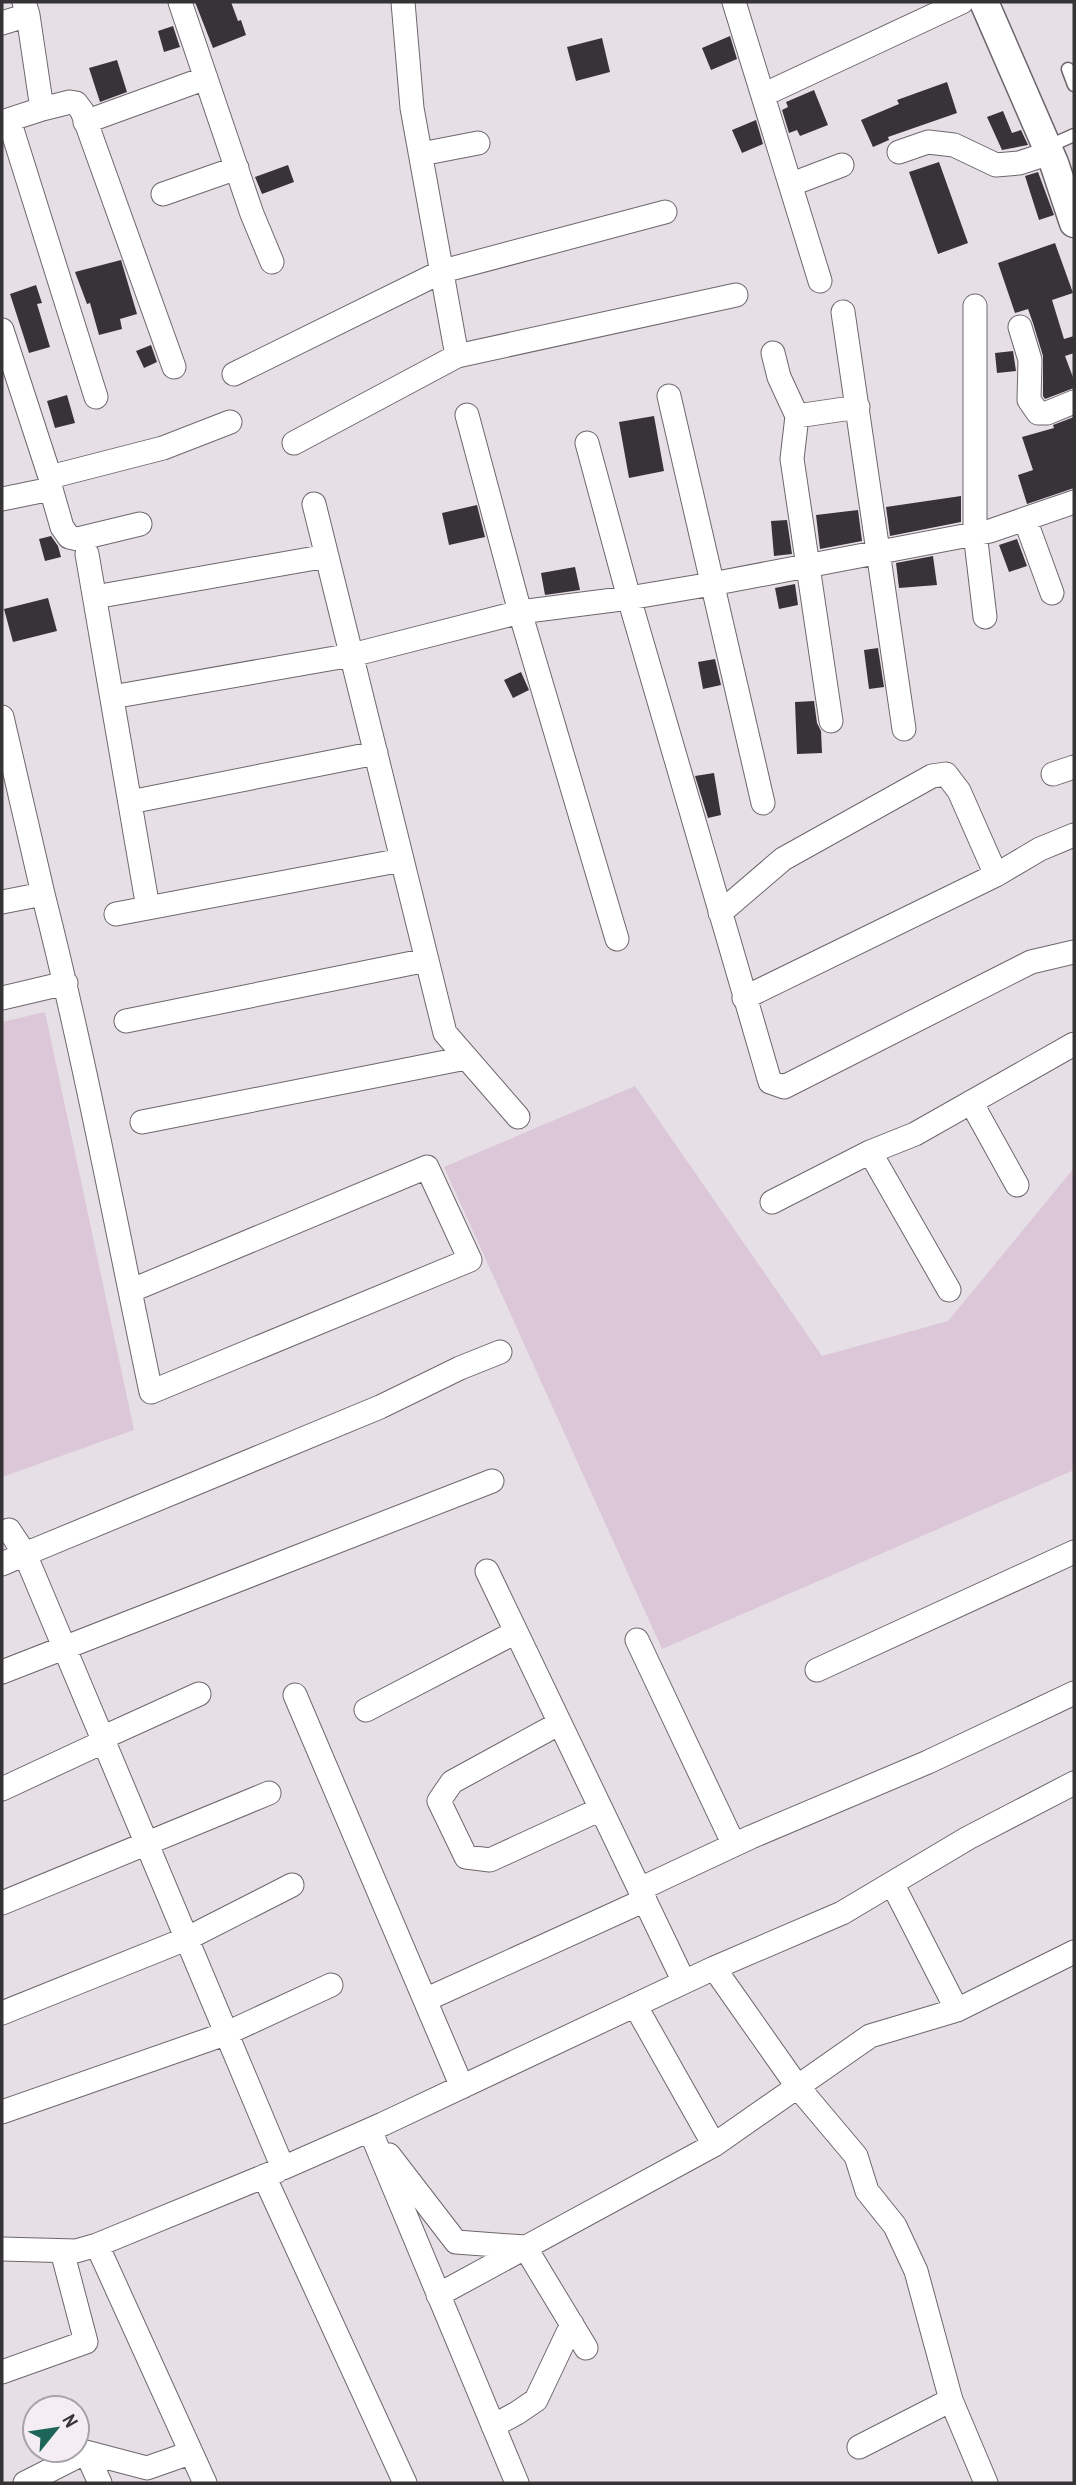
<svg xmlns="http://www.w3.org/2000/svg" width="1076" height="2485" font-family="'Archivo Narrow',sans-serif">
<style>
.green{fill:#dbc7d8}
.building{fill:#383338}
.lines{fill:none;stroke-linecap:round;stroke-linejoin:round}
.service-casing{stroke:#6d676c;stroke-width:15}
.minor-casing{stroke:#6d676c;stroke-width:25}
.tertiary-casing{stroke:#6d676c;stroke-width:31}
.service{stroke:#fff;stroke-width:12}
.minor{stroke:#fff;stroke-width:23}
.tertiary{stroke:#fff;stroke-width:28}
</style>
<rect width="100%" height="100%" fill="#e7dfe6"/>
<path class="green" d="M45 1012 134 1430 2 1477V1022Z
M635 1086 822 1356 948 1321 1074 1168V1470L662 1649 444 1167Z"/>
<path class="building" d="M195 2H231L238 21 241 20 246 35 213 48Z
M173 26 180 47 164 52 158 31Z
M730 36 737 59 711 70 702 48Z
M602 38 610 72 576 81 567 47Z
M117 60 127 92 100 102 89 68Z
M947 82 957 113 888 137 889 140 873 147 861 120 899 104 897 100Z
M814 90 828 125 800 136 797 130 789 133 782 110 788 107 786 102Z
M1003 111 1012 133 1021 130 1028 145 1002 150 987 117Z
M756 120 763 144 742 153 732 130Z
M939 162 968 243 938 254 909 172Z
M288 165 294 182 262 194 255 177Z
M1038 172 1054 215 1039 220 1025 176Z
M1055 243 1073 293 1052 300 1064 339 1074 336V353L1065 356 1074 380V388L1045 399 1043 396V356L1033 323 1028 309 1015 313 998 263Z
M121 260 137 314 120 319 122 329 99 335 90 303 87 304 75 272Z
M36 285 42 303 37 304 50 347 29 353 10 294Z
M151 345 157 362 144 368 136 351Z
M1013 351 1016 371 997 373 995 353Z
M67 395 75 423 55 428 47 401Z
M654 416 664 471 629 478 619 422Z
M1074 417V488L1027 504 1018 475 1033 470 1022 437 1054 428 1053 425Z
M961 496V522L890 536 886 507Z
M477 505 485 537 449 545 442 513Z
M858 510 862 541 820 549 816 515Z
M787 520 792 554 774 556 771 521Z
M51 536 58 546 61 557 45 561 39 539Z
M1017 539 1027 566 1009 572 999 545Z
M933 556 937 585 899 588 896 563Z
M575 567 580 590 545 595 541 573Z
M795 584 798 605 779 609 775 588Z
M48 598 57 631 13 642 4 609Z
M878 648 884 687 869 689 864 650Z
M715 659 721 685 703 689 698 662Z
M521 672 529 690 513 698 504 680Z
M814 701 817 723 821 731 822 753 797 754 795 702Z
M714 773 721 815 708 818 695 776Z"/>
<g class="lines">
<g class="service-casing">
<path id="service" d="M1068 69 1074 85
M1047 147 1074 135"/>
</g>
<g class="minor-casing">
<path id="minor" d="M180 2 252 214 272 262
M403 2 412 108 457 356
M734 2 820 281
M2 23 28 15 24 2
M763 95 962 2
M42 109 70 102 76 103 82 111 174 367
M9 120 96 397
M2 122 42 109 28 15
M85 122 206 78
M899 152 928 142 954 145 996 165 1019 163 1050 153
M421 154 478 143
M792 184 842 165
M163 194 237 168
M975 306V533L985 617
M843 312 904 729
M1020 327 1030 360 1029 400 1038 413H1047L1074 402
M2 330 50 477 51 489
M773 353 779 377 797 416 792 459 831 721
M234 374 443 271 665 212
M669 396 763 803
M467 415 520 612 617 939
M797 416 858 407
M294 443 457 356 736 295
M587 443 629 598 770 1082 784 1087 1031 962 1074 952
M50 477 163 448 230 422
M2 499 51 489 62 527 69 537 78 539 140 524
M314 504 445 1033 518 1117
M1025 519 1052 593
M87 554 148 908
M95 597 327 556
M112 697 352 655 520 612 629 598 712 584 990 531 1074 502
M2 717 43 894 2 902
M1053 774 1074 767
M130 802 376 753
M43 894C85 1059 116 1226 151 1392L470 1260 427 1167 130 1291
M720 913 783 859 932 776 946 774 959 791 996 875
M116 914 402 860
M2 998 66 983
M744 998 996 875 1040 849 1074 835
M126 1021 427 960
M971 1102 1017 1185
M142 1122 466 1058
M870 1152 915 1134 1074 1044
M772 1202 870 1152 949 1290
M9 1530 25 1554 380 1407 460 1368 500 1352
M2 1564 25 1554 283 2168 383 2124 714 1968 797 2086 856 2156 867 2191 895 2226 916 2271 951 2400 986 2483
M487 1571 684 1982
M637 1640 734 1845
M817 1670 1074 1552
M2 1672 492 1481
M295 1695 462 2087
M366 1710 516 1632
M560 1723 452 1782 439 1801 466 1857 490 1860 601 1809
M102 1738 199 1694
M2 1789 103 1742
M893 1885 957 2010
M640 1889 751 1837 928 1762 1074 1693
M2 1903 269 1793
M714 1968 842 1913 968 1838 1074 1783
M425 2000 645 1900
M635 2005 714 2145
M2 2013 186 1939 292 1885
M2 2112 225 2034 331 1985
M370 2130 517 2483
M389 2155 456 2242 525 2247 586 2348
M264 2176 405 2483
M97 2245 205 2483
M2 2249 76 2251 97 2245 277 2171
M438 2295 714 2145 870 2036 957 2010 1074 1952
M2 2372 86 2342 62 2251
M493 2426 517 2413 536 2400 572 2324
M859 2447 951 2400
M86 2452 100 2483
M25 2483 86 2452 147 2468 190 2453"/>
</g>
<g class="tertiary-casing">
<path id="tertiary" d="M984 2 1054 163 1074 223"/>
</g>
<use href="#service" class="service"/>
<use href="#minor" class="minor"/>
<use href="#tertiary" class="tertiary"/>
</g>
<rect width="1076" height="2485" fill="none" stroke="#353335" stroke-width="7"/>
<g transform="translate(56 2429) rotate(60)"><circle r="33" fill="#f4edf3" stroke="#a8a3a7" stroke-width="2"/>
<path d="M0-5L12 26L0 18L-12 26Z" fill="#1e6559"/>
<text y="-10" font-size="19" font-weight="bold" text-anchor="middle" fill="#353335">N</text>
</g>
</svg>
